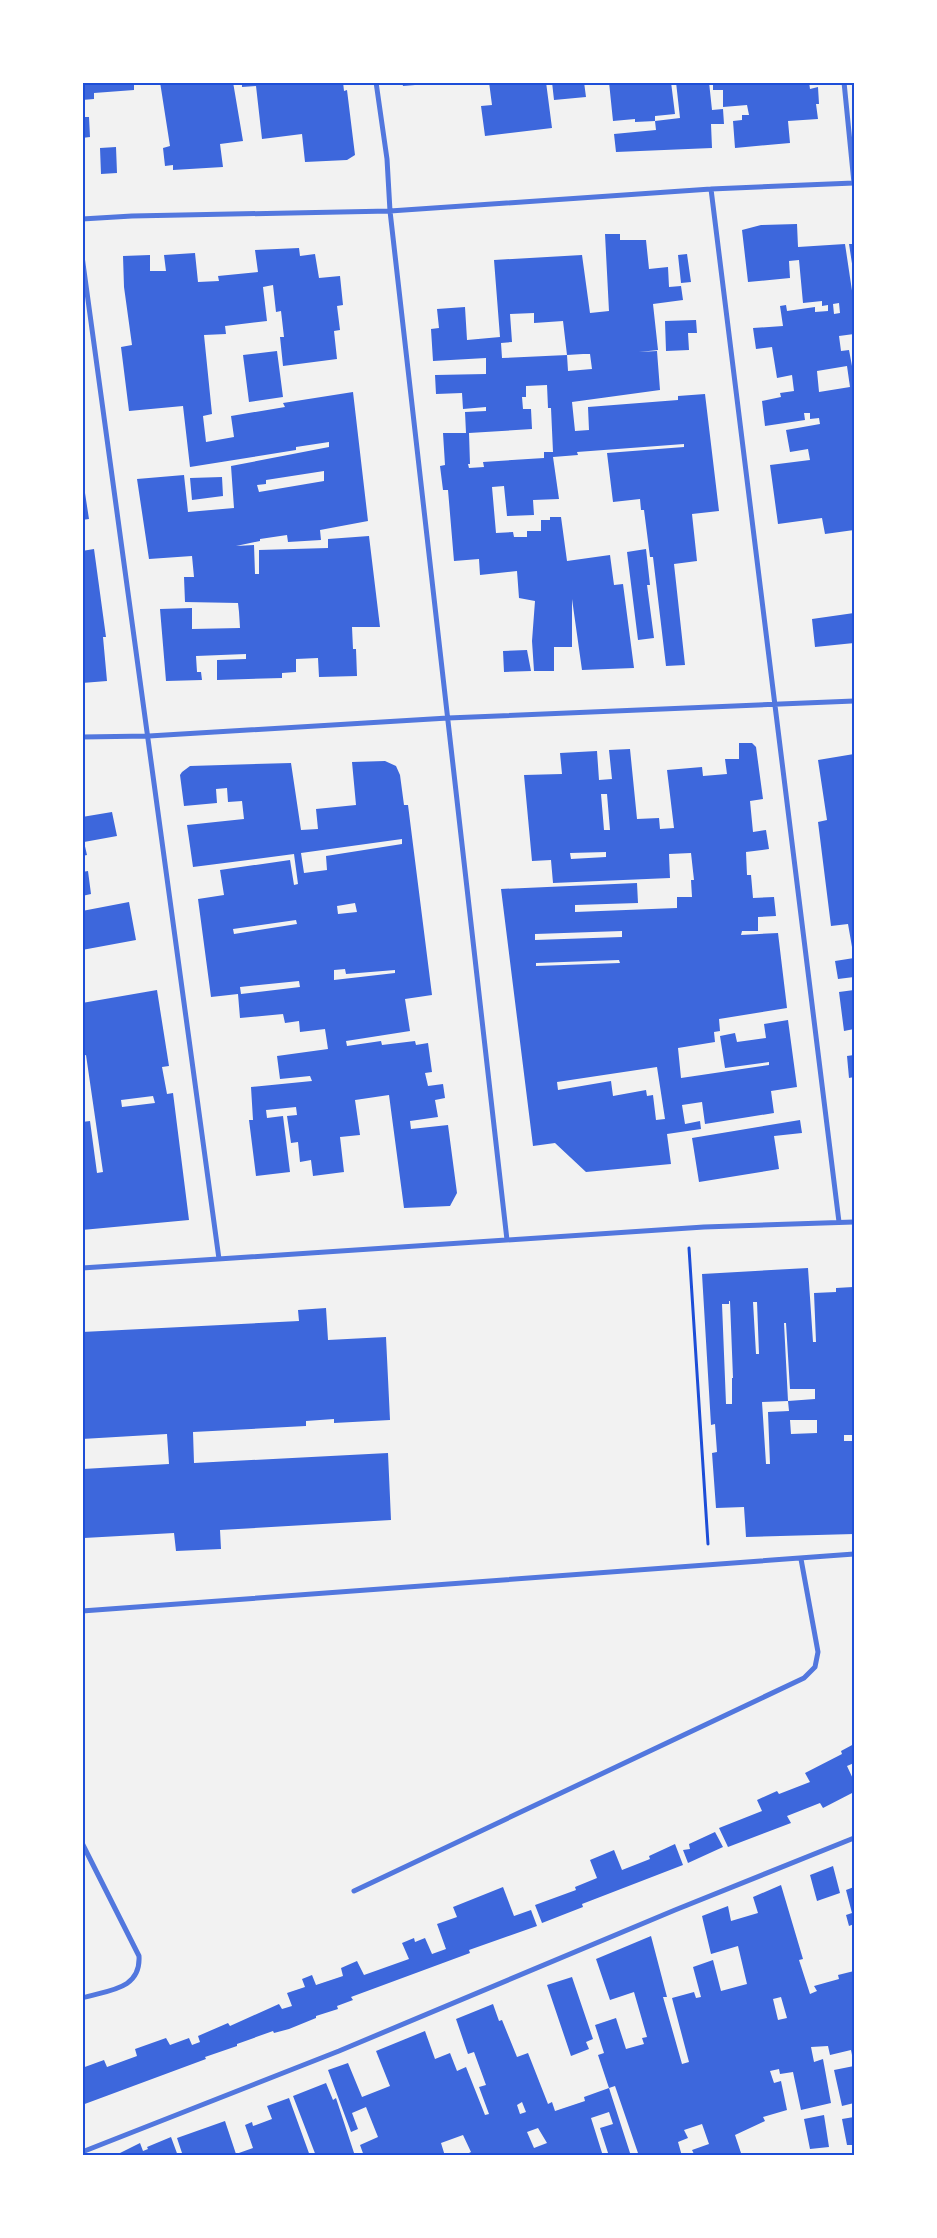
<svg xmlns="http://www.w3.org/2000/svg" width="937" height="2238" font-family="'Titillium Web',sans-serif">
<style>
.building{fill:#3d67dc;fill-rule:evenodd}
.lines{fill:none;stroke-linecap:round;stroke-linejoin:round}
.path{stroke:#1d4ed8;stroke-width:3}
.minor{stroke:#5277de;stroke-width:5}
.neatline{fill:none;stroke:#1d4ed8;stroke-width:2}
</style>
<rect width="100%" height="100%" fill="#f2f2f2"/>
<path class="building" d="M82 82H156V84L134 85V90L94 93V99L82 100Z
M160 82H233L243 141 220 144 223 167 173 170V165L165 166 163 148 170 146Z
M242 82H343L344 91 347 90 355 155 347 160 305 162 302 134 262 139 256 86 242 87Z
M402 82H427V84L403 86Z
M489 82H546L552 128 485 136 481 106 492 105Z
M552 82H584L586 97 554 100Z
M609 82H671L675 114 655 116V121L680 118 676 82H709L712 110 723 109 724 124H711L712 148 616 152 614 134 656 130 655 121 635 122V119L613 121Z
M713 82H744V84L809 82 810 89 818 87 819 104H816L818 119 788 121 790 143 735 148 733 121 742 120V115H749L747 105 723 107V90H713Z
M82 117H89L90 137 82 138Z
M116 147 117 173 101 174 100 148Z
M797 224 798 247 845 244 854 304V334L839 336 841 351 849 350 852 366 854 365V530L825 534 822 518 778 524 770 465 810 460 808 449 790 452 786 430 820 424 819 418 810 419V413H804L805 420 765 426 762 401 781 397 780 393 794 391 792 375 777 378 772 347 756 349 753 328 783 326 780 306 786 305 787 311 815 307V312L828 311V305L822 306V301L803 303 799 260 789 261 790 278 748 282 742 230 761 225ZM839 303 840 313 834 314 833 304ZM847 366 850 387 819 392 817 371Z
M605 234H620V240H646L649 269 668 267 669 287 681 286 683 300 653 304 658 350 639 352 657 351 660 390 572 402 575 431 589 430 588 407 678 400V396L705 394 719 511 692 514 697 561 674 564 685 665 666 666 653 557H650L644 510H641L640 499 613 502 607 453 684 447V444L577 452 578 455 553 457 559 499 533 500 534 515 507 516 504 486 492 487 496 533 513 532 514 537H527V531H541V520H550V517H561L567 561 610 555 614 585 623 584 634 668 582 670 572 599V647H554V671H534L532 641 535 601 519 598 517 571 480 575 479 559 454 561 448 490H443L440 466 445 465 443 433H466L465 412 486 411V407L463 409 462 393 436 394 435 375 486 374V358L433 361 431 329 439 328 437 309 465 307 467 340 500 337 494 260 582 255 590 313 609 311ZM534 313V323L563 321 567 355 502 358 501 343 512 342 510 314ZM583 354H590L592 369 568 371 567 355ZM547 385 548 408H551L553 452H544V458L483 462 484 467 469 468 468 464H470L469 433 532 429 531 409H523L522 397H526V386Z
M849 244H854V269L853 270Z
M299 248 300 256 315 254 319 278 340 276 343 305 337 306 340 330 334 331 337 359 283 366 280 337H284L281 311 276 312 273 285 263 287 267 321 225 326 226 334 204 335 212 414 203 416 206 442 234 437 231 416 285 407 283 403 353 392 368 521 320 530 321 540 288 542 287 535 260 539V541L236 546 254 545 255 574H259V550L328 548V539L369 536 380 627H352L353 649H356L357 676 319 677 318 658 296 659V672L282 673V678L217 680V660L246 659V654L196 656 197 672H201L202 680 166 681 160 609 192 608V629L240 628 239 612 238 603 185 602 184 577H194L192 556 149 559 137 479 184 475 188 512 234 508 231 466 329 447V442L296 447V450L190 467 183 406 129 411 121 347 132 345 124 287 123 256 150 255V271H166L164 255 195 253 198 282 219 281 218 276 258 272 255 250ZM324 471V481L259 492 257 485 266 484V480Z
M687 254 691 282 681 283 678 255Z
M696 320 697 333H688L689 350 666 351 665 321Z
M277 351 283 397 249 402 243 355Z
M222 477 223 496 192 500 190 478Z
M82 493H85L89 519 82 520Z
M94 549 106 637H103L107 681 82 683V551Z
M646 549 650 585H647L654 638 638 640 627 552Z
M854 613V643L815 647 812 619Z
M527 650 531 671 504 672 503 651Z
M739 743H752L756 747 763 799 750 801 753 832 766 830 769 849 746 852 747 875H751L753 898 774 897 776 916 758 917V931H742L741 935 778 933 787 1008 719 1019 720 1031 714 1032 715 1042 678 1048 681 1078 769 1065V1062L725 1068 720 1036 735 1033 737 1042 766 1038 764 1024 788 1020 797 1087 771 1091 774 1113 705 1124 702 1102 682 1105 685 1124 700 1121 701 1129 667 1134 671 1164 586 1172 555 1143 533 1146 501 889 637 883 638 903 575 905V912L677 908V897H692L691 880H694L691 853 669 854 670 878 553 883 551 860 532 861 524 775 562 774 560 753 597 751 599 780 612 779 609 750 630 749 637 819 659 818 660 829 674 828 667 770 702 767 703 776 727 774 725 759H739ZM601 794H607L610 830H604ZM606 852V857L571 859 570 853ZM622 931V937L535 940V934ZM619 960 620 963 536 966V963ZM657 1067 665 1119 656 1120 653 1095 647 1096 646 1090 613 1096 611 1081 558 1090 557 1082Z
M854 754V947H852L848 924 831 926 818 822 827 820 818 760Z
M385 761 396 766 400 775 404 805H408L432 995 405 999 410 1031 346 1041 347 1046 381 1041 382 1045 415 1041 416 1045 428 1043 432 1072 425 1073 428 1086 443 1084 445 1098 435 1100 438 1117 410 1121 411 1129 448 1125 457 1193 450 1206 404 1208 389 1095 355 1100 360 1135 340 1137 344 1172 313 1176 311 1160 300 1162 298 1142 291 1143 287 1116 297 1115 296 1107 266 1110 267 1118 283 1116 290 1172 256 1176 249 1120H253L251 1087 312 1081 310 1076 280 1079 277 1056 328 1049 325 1029 300 1032 299 1021 285 1023 283 1014 240 1018 238 994 211 997 198 899 224 895 220 870 290 860 294 885 298 884 294 854 193 867 187 825 244 819 242 801 228 802 227 788 216 789 217 803 184 806 180 775 182 772 190 766 291 763 301 830 318 829 316 809 356 805 352 762ZM402 839V844L326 856 327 870 304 873 301 853ZM355 903 357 912 338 914 337 906ZM296 920 297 924 234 934 233 929ZM345 969 346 974 395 970V973L334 980V970ZM299 981 300 987 241 994 240 987Z
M112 812 117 836 84 842 87 855 82 856V817Z
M88 871 91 894 82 896V872Z
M129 902 136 940 82 950V911Z
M854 958V977L838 979 835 961Z
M157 990 169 1066 162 1067 167 1094 173 1093 189 1220 82 1230V1122L90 1121 97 1173 103 1172 86 1055 82 1056V1003ZM153 1096 155 1103 122 1107 121 1100Z
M854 990V1029L844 1031 839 992Z
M854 1055V1077L849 1078 847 1056Z
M800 1120 802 1133 774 1136 779 1169 699 1182 692 1138Z
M808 1268 813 1342H816L814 1293 836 1292V1288L853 1287 854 1307V1435H844V1441H854V1534L746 1537 744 1507 716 1508 712 1453 717 1452 715 1424 711 1425 702 1274ZM729 1301H730L733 1378H732V1404H726L722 1304H729ZM753 1302H757L759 1354H756ZM784 1323H786L790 1389H815V1399L788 1401 789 1411 768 1412 770 1464H766L762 1402 788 1401ZM790 1420H817V1433L791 1434Z
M326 1308 328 1340 386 1337 390 1420 334 1423V1419L306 1421V1426L193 1432 194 1463 388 1453 391 1520 220 1530 221 1549 176 1551 174 1533 84 1538 83 1469 169 1464 167 1434 82 1439V1332L299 1321 298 1310Z
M854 1744V1763L847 1766 854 1781V1792L823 1808 820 1803 787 1816 791 1823 728 1847 719 1828 762 1811 757 1800 777 1791 779 1794 810 1782 805 1773 842 1754 841 1751Z
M715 1832 723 1847 688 1863 683 1850 690 1849 689 1844Z
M675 1844 683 1865 582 1904 583 1907 542 1923 535 1905 576 1890 575 1887 597 1878 590 1860 614 1850 622 1870 650 1859 649 1856Z
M833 1866 840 1893 817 1901 810 1875Z
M781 1885 803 1959 799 1960 810 1994 817 1991 814 1986 839 1979 838 1975 854 1971V2065L851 2050 830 2055 828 2046 811 2047 814 2062 823 2059 831 2103 801 2110 793 2072 780 2074 779 2069 770 2071 774 2083 781 2081 787 2110 763 2117 765 2121 735 2135 742 2156H695L692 2150 709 2144 702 2124 684 2130 688 2138 678 2142 682 2156H639L615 2086 609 2088 598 2055 604 2053 595 2025 616 2018 626 2049 644 2044 642 2038 647 2037 634 1992 610 2000 596 1959 651 1936 667 1997H663L682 2064 689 2062 672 1998 694 1992 696 1998 701 1997 693 1967 713 1960 721 1991 747 1984 738 1946 711 1954 702 1916 728 1906 731 1921 758 1913 753 1897ZM781 1997 787 2018 778 2020 773 1999Z
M503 1887 514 1916 531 1910 537 1926 469 1950 470 1953 351 1997 353 2000 337 2006 338 2009 316 2016V2018L289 2029 274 2033 273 2031 237 2044V2046L205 2057 206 2059 82 2105V2068L104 2060 107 2067 137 2056 135 2049 166 2038 170 2045 189 2038 192 2045 200 2042 198 2036 228 2023 230 2026 279 2004 282 2009 292 2006 287 1993 305 1987 302 1979 312 1975 316 1985 343 1976 341 1968 357 1961 364 1975 409 1959 402 1943 414 1938 415 1942 425 1938 432 1954 446 1949 437 1924 457 1917 453 1907Z
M854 1887V1924L849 1926 846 1915 852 1913 846 1890Z
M572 1977 593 2039 586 2042 589 2049 571 2056 547 1985Z
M493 2004 499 2021 502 2020 517 2057 528 2053 548 2104 552 2102 555 2111 585 2101 584 2097 609 2088 631 2156H609L600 2128 613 2124 609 2112 591 2118 603 2156H463L471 2152 463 2135 441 2143 445 2156H364L360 2145 378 2137 366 2107 352 2113 358 2129 351 2132 328 2070 348 2063 362 2097 390 2086 376 2051 425 2031 435 2059 450 2053 457 2071 466 2067 485 2115 489 2114 479 2087 486 2085 474 2052 468 2054 456 2019ZM522 2102 526 2112 520 2114 517 2105ZM538 2128 547 2143 534 2148 527 2132Z
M854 2066V2103L842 2106 834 2070Z
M326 2083 333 2100 336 2098 355 2156H316L293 2096Z
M289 2098 310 2156H298L297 2153 291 2156H183L177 2138 225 2121 236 2154 253 2148 245 2125 252 2122 253 2126 272 2119 267 2106Z
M824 2115 829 2147 810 2149 804 2119Z
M854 2117V2145H847L842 2119Z
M171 2137 178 2156H114L140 2143 143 2151 148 2149 147 2147Z"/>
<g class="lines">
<path class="path" d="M689 1248 708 1544"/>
<path class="minor" d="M376 82 387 159 390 211 507 1240
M844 82 854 183
M711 189 839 1222
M82 219 132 216 390 211 711 189 854 183
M82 256 219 1259
M82 737 149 736 448 718 854 701
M82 1268 704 1227 854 1222
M82 1611 854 1554
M82 1843 139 1956C141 1990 108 1990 82 1998
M354 1891 804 1678 815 1667 818 1652 801 1559
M82 2152 339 2051 675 1910 854 1838"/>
</g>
<rect width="937" height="2238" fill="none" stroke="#ffffff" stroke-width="168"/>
<rect x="84" y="84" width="769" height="2070" class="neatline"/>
</svg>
